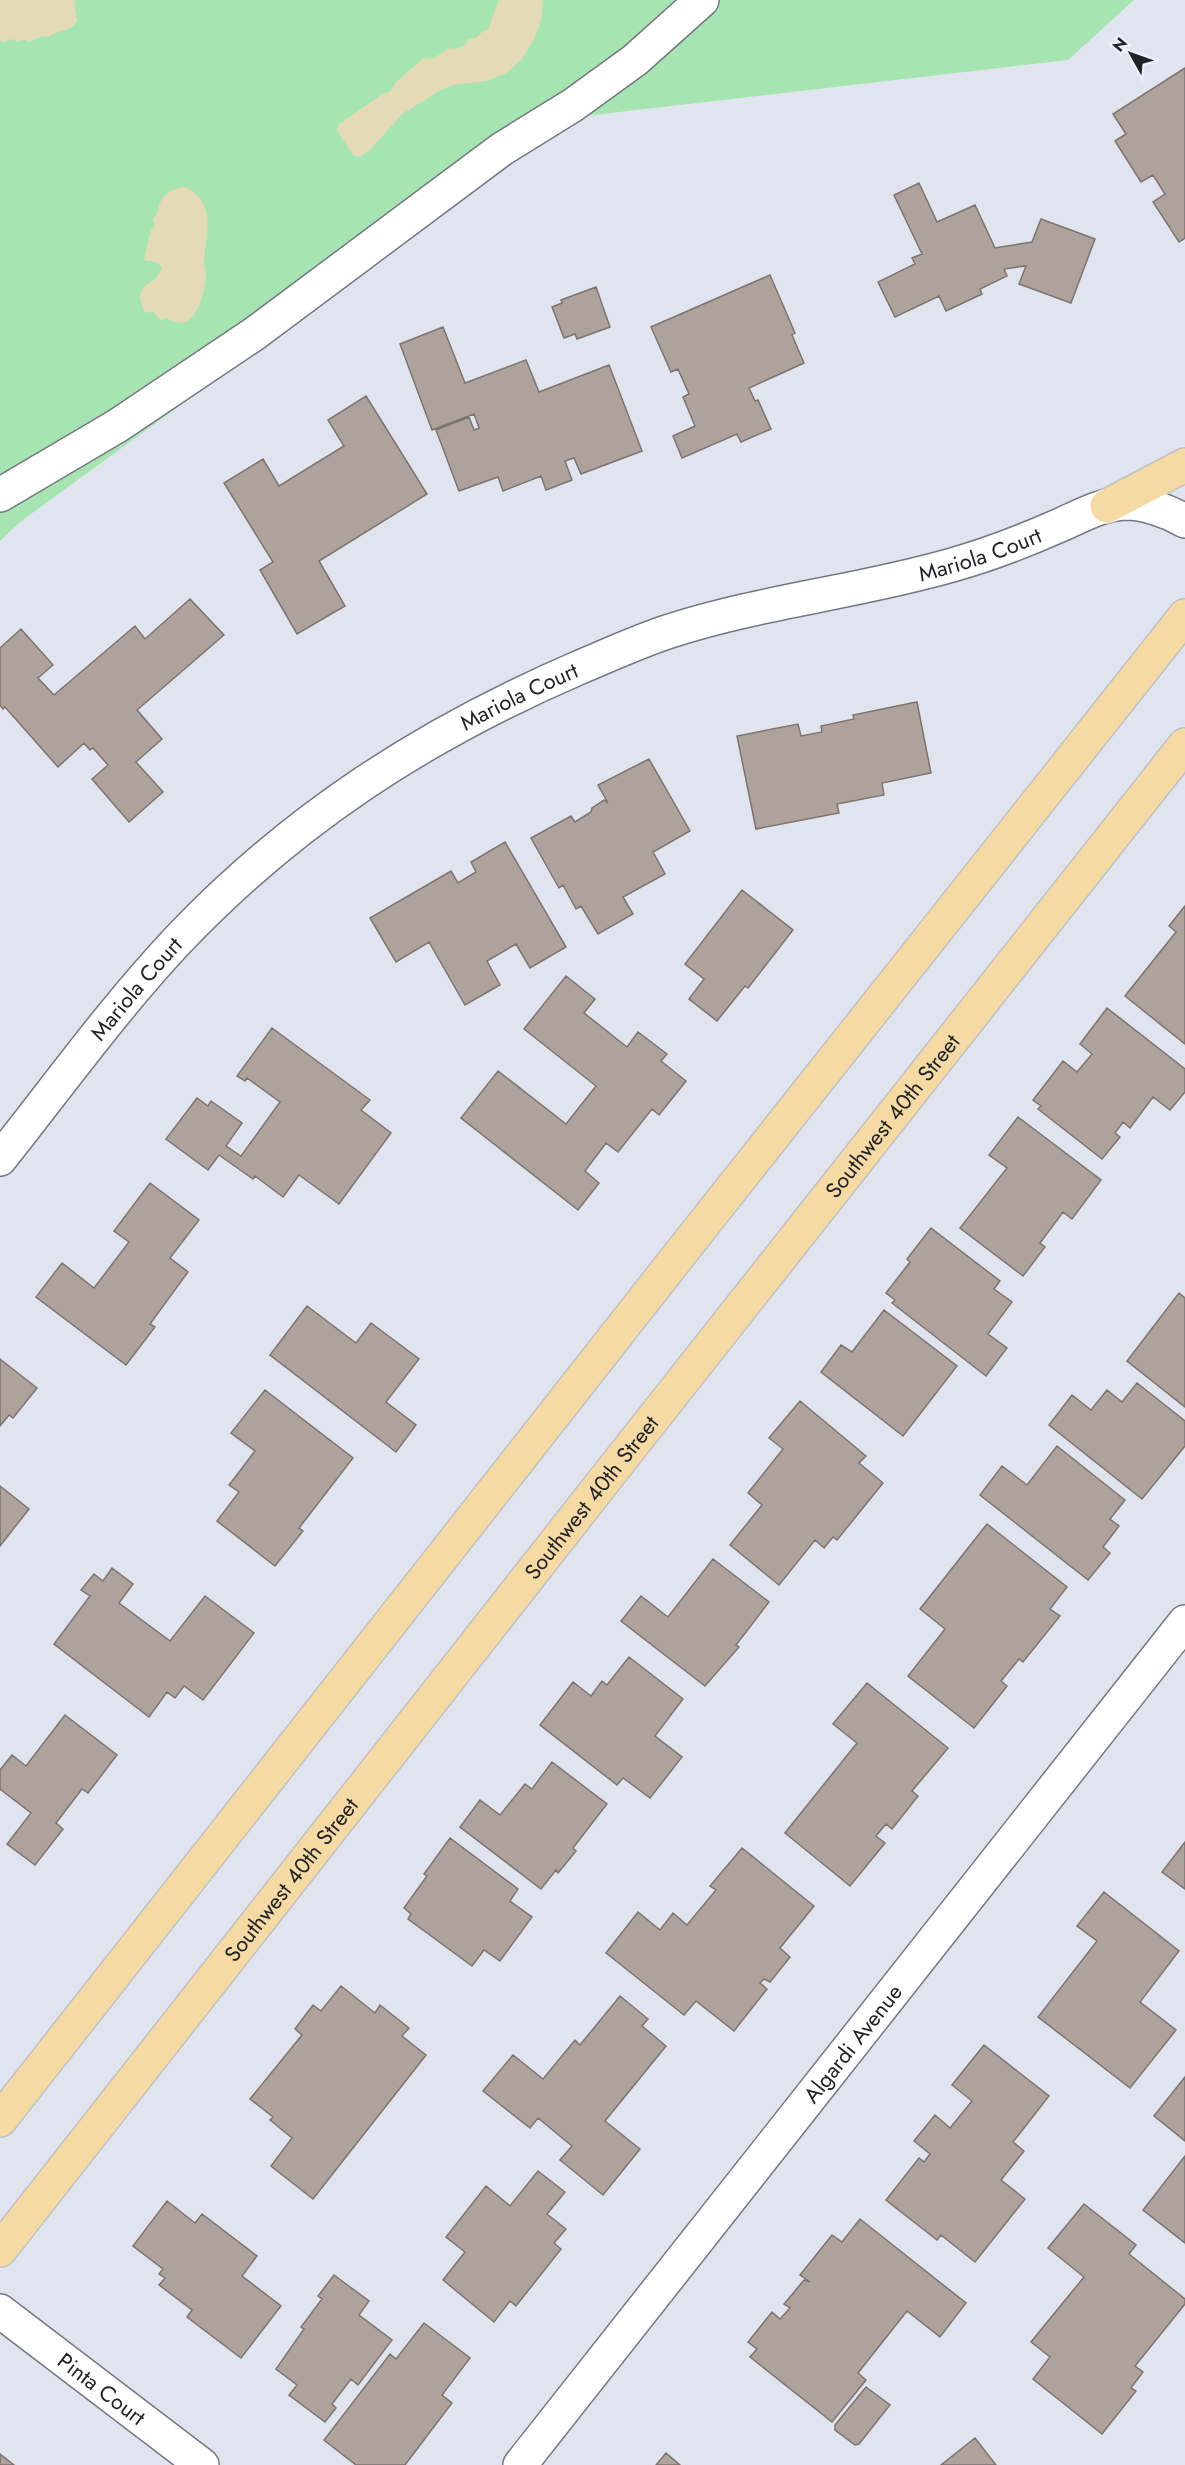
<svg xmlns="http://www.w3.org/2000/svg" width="1185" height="2465" font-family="Jost,sans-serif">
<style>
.green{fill:#a6e5b1}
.sand{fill:#e4dbb6}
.building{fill:#ada39c;stroke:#7e746f;stroke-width:1.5}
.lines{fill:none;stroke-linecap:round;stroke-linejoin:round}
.minor-casing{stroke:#757882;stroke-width:36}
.major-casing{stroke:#c1c1c3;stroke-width:36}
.minor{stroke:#fff;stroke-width:33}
.major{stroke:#f5daa3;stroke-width:33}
.labels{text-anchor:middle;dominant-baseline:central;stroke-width:4.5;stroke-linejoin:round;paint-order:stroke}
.street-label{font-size:22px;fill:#212327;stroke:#eef1fc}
</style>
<rect width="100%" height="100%" fill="#e0e4ef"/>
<path class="green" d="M0 0H1134L1068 60 576 117 20 522 0 541Z"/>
<path class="sand" d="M0 0H74L77 21C69 33 59 29 48 37L42 36 29 42 23 39 18 42 12 39 4 42 0 41Z
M499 0H543L541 21 534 40 522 59 506 73 487 81 453 85 439 91 402 114 369 151 360 156H354L337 131 338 125 382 94 390 92 395 83 424 58 433 59 449 48C458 50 464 47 469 39L476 38 482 32 488 29Z
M186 187C196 193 203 199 206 211 210 227 205 244 204 261 204 266 206 270 206 275 205 294 195 337 167 318L160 320 153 311 150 313 144 311 140 298 143 287 155 279 163 268 156 262 144 260 151 230 155 226 153 218 157 215C160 197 166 189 186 187Z"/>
<path class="building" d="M1185 68V238L1179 242 1153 202 1165 194 1153 175 1141 182 1115 141 1126 134 1113 114Z
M919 183 937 222 975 205 995 248 1032 242 1041 219 1095 239 1071 303 1019 284 1026 266 1004 269 1007 276 980 289 982 294 946 311 939 296 895 317 878 282 915 264 912 258 922 254 894 195Z
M770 275 795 333 792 335 804 363 749 388 755 401 758 400 771 429 741 442 737 434 682 458 673 436 695 426 683 397 689 394 678 369 671 372 651 327Z
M596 287 610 327 577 339 575 334 564 338 552 307 562 303 561 300Z
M443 327 465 383 526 360 539 392 609 365 642 451 581 474 574 458 565 461 572 480 546 490 541 476 503 491 498 477 459 491 436 430 469 417 474 430 479 428 474 414 432 430 400 344Z
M366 396 427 494 319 561 345 606 297 634 260 570 273 562 224 483 263 459 279 486 344 446 328 420Z
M190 599 224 635 137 710 162 739 136 762 163 792 129 822 92 779 108 765 93 748 90 750 84 743 58 767 5 707 3 709 0 705V648L21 629 53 665 38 678 54 695 135 626 145 639Z
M917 702 931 773 882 783 884 795 837 804 839 813 756 829 737 736 798 724 801 736 822 732 821 726 854 719 853 715Z
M649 759 690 831 653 852 665 874 623 897 633 914 598 934 581 906 576 909 563 885 559 888 531 838 571 816 575 822 591 812 592 808 604 800 608 803 598 785Z
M505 842 566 947 530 968 516 944 487 961 500 985 465 1005 429 942 396 962 370 918 451 871 458 883 476 872 471 862Z
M742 890 793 930 748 988 745 986 717 1021 689 999 704 979 685 964Z
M1185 906V1044L1125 996 1176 932 1169 926Z
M566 976 595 999 584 1013 627 1047 638 1032 667 1054 661 1061 686 1081 659 1115 652 1109 618 1152 606 1143 585 1171 599 1183 578 1210 461 1118 498 1071 566 1124 596 1086 524 1029Z
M1107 1008 1185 1069V1092L1170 1110 1153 1097 1130 1128 1123 1122 1115 1133 1120 1137 1102 1159 1038 1109 1041 1106 1033 1100 1063 1061 1077 1072 1092 1054 1080 1044Z
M272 1028 370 1100 361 1110 391 1133 339 1204 299 1175 283 1197 255 1176 253 1179 219 1155 208 1170 166 1139 197 1098 208 1106 211 1101 242 1123 226 1146 241 1156 280 1102 247 1078 245 1081 237 1076Z
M1018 1117 1101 1180 1072 1219 1063 1212 1040 1243 1045 1247 1023 1276 960 1228 1007 1168 989 1155Z
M150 1183 199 1220 170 1258 188 1272 150 1324 155 1327 126 1365 36 1297 62 1263 94 1288 129 1242 114 1231Z
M931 1228 1000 1281 994 1289 1012 1302 988 1334 1007 1348 986 1376 892 1303 895 1300 886 1293 910 1262 907 1259Z
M1179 1293 1185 1298V1407L1127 1361Z
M307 1306 356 1343 371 1323 419 1359 386 1402 416 1425 396 1452 270 1355Z
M884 1310 957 1366 903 1436 821 1372 841 1345 852 1352Z
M0 1359 37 1388 13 1418 9 1415 0 1426Z
M1137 1383 1185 1421V1446L1142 1499 1049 1425 1072 1395 1091 1410 1107 1390 1122 1402Z
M265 1390 353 1458 299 1528 303 1531 275 1566 217 1521 239 1492 229 1485 255 1451 231 1433Z
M800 1401 866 1456 859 1463 883 1483 837 1540 833 1537 824 1548 815 1540 779 1585 730 1545 762 1505 748 1493 783 1449 769 1438Z
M1057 1446 1125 1500 1110 1519 1119 1526 1103 1547 1110 1553 1088 1580 980 1495 1002 1466 1027 1485Z
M0 1486 29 1509 0 1546Z
M987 1524 1067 1587 1050 1609 1060 1616 1023 1662 1019 1659 1001 1681 1007 1686 974 1728 908 1676 945 1629 920 1609Z
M713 1559 769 1602 736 1645 739 1647 705 1686 621 1621 641 1596 668 1617Z
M112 1568 133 1584 119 1603 170 1641 205 1596 254 1633 203 1700 184 1686 175 1698 167 1692 149 1717 54 1644 90 1596 81 1590 94 1574 103 1581Z
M629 1657 683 1699 655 1736 682 1757 650 1798 623 1778 617 1785 540 1725 573 1682 591 1696 602 1681 607 1685Z
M867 1683 948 1748 912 1791 918 1796 892 1829 886 1824 876 1836 885 1843 850 1886 785 1833 857 1743 833 1724Z
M65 1715 117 1755 88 1793 82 1789 56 1823 63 1829 35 1865 7 1844 31 1813 0 1789V1770L12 1755 26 1766Z
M552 1762 607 1804 573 1848 576 1851 558 1873 556 1870 541 1889 460 1827 480 1800 500 1815 525 1784 532 1789Z
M450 1838 518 1889 510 1901 532 1917 500 1961 484 1950 472 1966 408 1919 411 1914 404 1908 427 1876 424 1874Z
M1185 1842V1889L1162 1872Z
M742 1848 814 1906 780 1948 790 1957 770 1982 764 1979 760 1983 767 1989 734 2031 696 2001 684 2015 606 1953 638 1912 660 1930 673 1913 687 1925 716 1890 710 1886Z
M1104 1892 1179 1951 1140 2002 1176 2030 1130 2088 1038 2017 1097 1941 1077 1926Z
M341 1986 375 2013 380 2005 409 2028 402 2036 426 2055 313 2199 271 2166 292 2138 270 2120 273 2117 250 2099 302 2035 295 2029 313 2005 321 2011Z
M620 1996 648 2019 642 2026 666 2046 605 2121 640 2149 603 2195 560 2160 572 2146 538 2118 530 2128 483 2091 513 2055 543 2079 575 2040 580 2045Z
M984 2045 1049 2096 1013 2142 1024 2151 1001 2180 1025 2199 975 2262 941 2235 937 2240 886 2200 919 2158 924 2162 930 2154 914 2141 935 2115 950 2128 972 2101 952 2085Z
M1185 2077V2141L1154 2116Z
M1185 2156V2243L1143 2210Z
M538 2171 565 2192 547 2214 566 2229 554 2243 561 2249 516 2306 510 2301 494 2322 443 2280 465 2252 446 2237 486 2186 510 2206Z
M167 2201 195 2223 202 2214 257 2256 242 2276 281 2306 241 2358 187 2317 192 2310 159 2285 165 2278 159 2274 163 2269 133 2246Z
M1084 2204 1136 2245 1129 2254 1185 2299V2304L1135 2366 1143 2372 1131 2388 1136 2391 1102 2434 1033 2379 1050 2357 1031 2342 1084 2277 1048 2248Z
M860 2219 966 2303 940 2337 907 2311 858 2373 866 2380 832 2422 750 2357 757 2349 748 2342 772 2312 780 2319 790 2308 784 2304 804 2280 810 2282 800 2275 832 2235 842 2242Z
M334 2275 369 2301 359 2315 392 2340 358 2385 351 2379 332 2404 336 2408 325 2422 289 2395 297 2385 276 2369 304 2329 301 2327 322 2299 318 2296Z
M424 2323 470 2358 442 2395 452 2403 405 2465H356L324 2440 390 2354 396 2359Z
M866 2387 890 2405 859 2444 855 2445 835 2430V2425Z
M975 2438 996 2465H941Z
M666 2453 680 2465H656Z
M0 2454 14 2465H0Z"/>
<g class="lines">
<g class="minor-casing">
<g id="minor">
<path d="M0 495 117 426 254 334 502 149 573 105 635 60 702 0"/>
<path id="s1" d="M0 1159C58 1086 114 1008 178 940 294 818 425 734 578 668 609 655 639 641 670 631 763 601 859 592 952 565 988 555 1024 541 1058 526 1079 517 1101 504 1125 503 1145 503 1168 511 1185 521"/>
<path id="s2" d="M0 2311 202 2465"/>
<path id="s3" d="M520 2465 1185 1622"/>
</g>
</g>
<g class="major-casing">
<g id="major">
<path d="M1107 506 1185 465"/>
<path d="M0 2120 687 1245 1185 616"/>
<path id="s4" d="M0 2250 614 1468 1185 745"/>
</g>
</g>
<use href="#minor" class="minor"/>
<use href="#major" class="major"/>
</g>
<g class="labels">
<g class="street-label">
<text stroke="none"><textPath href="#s1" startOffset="1188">Mariola Court</textPath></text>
<text stroke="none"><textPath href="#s1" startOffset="704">Mariola Court</textPath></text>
<text stroke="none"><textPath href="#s1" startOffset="218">Mariola Court</textPath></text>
<text stroke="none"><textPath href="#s4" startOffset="1443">Southwest 40th Street</textPath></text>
<text stroke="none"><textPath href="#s4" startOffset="957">Southwest 40th Street</textPath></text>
<text stroke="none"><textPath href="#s4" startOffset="471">Southwest 40th Street</textPath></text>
<text stroke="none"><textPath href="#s3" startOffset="537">Algardi Avenue</textPath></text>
<text stroke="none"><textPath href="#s2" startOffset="128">Pinta Court</textPath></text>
</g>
</g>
<g transform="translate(1131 54) rotate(310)" stroke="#eef1fc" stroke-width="4.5" paint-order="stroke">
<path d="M0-4.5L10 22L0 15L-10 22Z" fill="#212327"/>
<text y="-9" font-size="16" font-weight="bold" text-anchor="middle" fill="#212327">N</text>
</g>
</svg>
